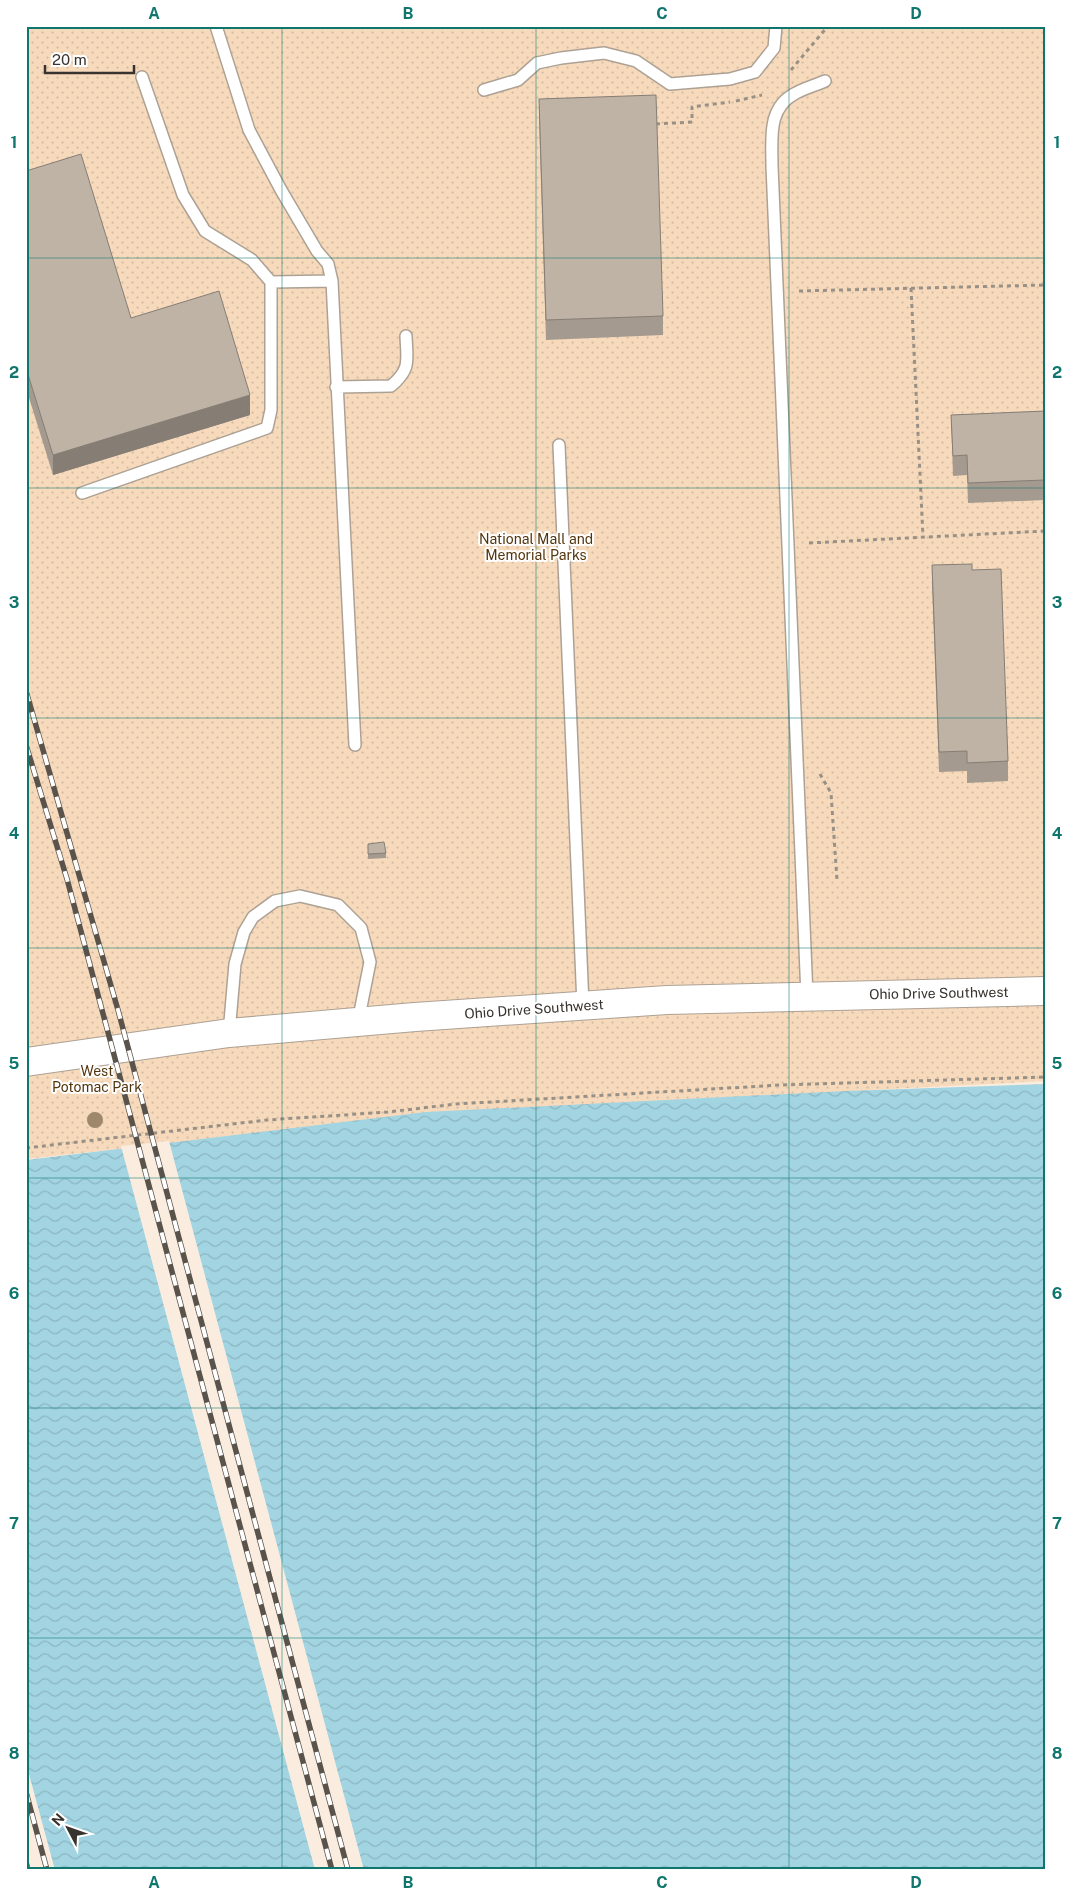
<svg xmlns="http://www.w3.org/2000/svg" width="1071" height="1896" font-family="'Public Sans',sans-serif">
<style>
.grass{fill:url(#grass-dots)}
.water{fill:url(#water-waves)}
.pier{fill:#faeddf}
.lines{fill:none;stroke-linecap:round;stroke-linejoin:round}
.lane-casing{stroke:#ada194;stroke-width:14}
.secondary-casing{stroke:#ada194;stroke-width:30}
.path{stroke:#999086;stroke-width:3;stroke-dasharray:4 4;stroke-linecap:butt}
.lane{stroke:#fff;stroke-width:11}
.secondary{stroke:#fff;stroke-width:28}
.rail-casing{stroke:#59534c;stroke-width:5.5}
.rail{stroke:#fff;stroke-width:4;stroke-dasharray:11;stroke-linecap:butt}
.tree{fill:#9e886c}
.wall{fill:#a49a8f}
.shaded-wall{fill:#867d74}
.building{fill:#bfb3a6;stroke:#867d74}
.grid{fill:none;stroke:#0f766e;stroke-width:1;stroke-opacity:0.55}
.labels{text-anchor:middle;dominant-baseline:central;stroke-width:4;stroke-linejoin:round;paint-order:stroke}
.park-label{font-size:14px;fill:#53350e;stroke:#fff}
.street-label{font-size:14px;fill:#38332e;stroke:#fff}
.neatline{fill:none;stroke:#0f766e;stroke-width:2}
.grid-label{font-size:16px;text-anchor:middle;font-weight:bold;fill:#0f766e}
</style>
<defs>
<pattern id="grass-dots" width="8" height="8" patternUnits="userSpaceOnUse" patternTransform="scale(1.25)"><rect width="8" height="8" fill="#f7dabc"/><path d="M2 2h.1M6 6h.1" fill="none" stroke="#d4bca2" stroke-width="1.8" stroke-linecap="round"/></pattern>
<pattern id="water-waves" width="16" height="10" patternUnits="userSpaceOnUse" patternTransform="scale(1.25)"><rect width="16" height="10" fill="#a2d4e2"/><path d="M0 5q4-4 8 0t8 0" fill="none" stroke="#8cb6c2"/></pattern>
</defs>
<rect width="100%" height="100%" fill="#faeddf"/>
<path class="grass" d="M26 26H1045V1081L619 1103 191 1141 26 1159Z"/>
<path class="water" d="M1045 1084V1870H26V1160L426 1112 846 1091Z"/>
<path class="pier" d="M169 1141 364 1870H315L121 1146Z
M26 1763 55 1870H26Z"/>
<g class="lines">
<g class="lane-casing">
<path id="lane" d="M216 26 249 130 281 190 317 251 328 264 332 281 355 745
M142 77 183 195 205 231 252 260 271 282 332 281
M484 90 518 80 537 63 561 58 604 53 636 61 670 84 730 79 755 72 774 48 776 26
M336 387 391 386C411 369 407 361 406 336
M559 445 583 1005
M82 493 267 428 271 410V282
M807 996 772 166C772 139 767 107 796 93 805 88 816 85 825 81
M229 1033 235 964 244 932 253 917 275 901 300 896 338 905 361 928 370 962 358 1022"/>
</g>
<g class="secondary-casing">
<path id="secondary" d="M26 1062 229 1033 415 1017 667 1000 1045 991"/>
</g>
<path class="path" d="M791 70 828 26
M736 101 762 95
M656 124 692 122V107L730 102
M911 288 923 537
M799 291 1045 285
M809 543 1045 531
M820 774 831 793 837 880
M26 1148 267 1120 388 1112 456 1104 780 1085 1045 1077"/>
<use href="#lane" class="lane"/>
<use href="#secondary" class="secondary"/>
<g class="rail-casing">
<path id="rail" d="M26 691 118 1010 348 1870
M26 745 67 879 332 1870
M26 1792 47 1870
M26 1862 28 1870"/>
</g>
<use href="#rail" class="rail"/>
</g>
<circle class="tree" cx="95" cy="1120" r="8"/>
<path class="wall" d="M539 99 663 316V335L546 340 539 119Z
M26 171 131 318 250 415 53 475 26 388Z
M1045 411V500L968 503 967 475 953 476 951 415Z
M932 565 972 570 1008 761V781L967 783V771L939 772 932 585Z
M368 844 386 853V858L368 859Z"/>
<path class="shaded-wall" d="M250 395V415L53 475V455Z"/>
<path class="building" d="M656 95 663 316 546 320 539 99Z
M81 154 131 318 219 291 250 395 53 455 26 368V171Z
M1045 411V480L968 483 967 455 953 456 951 415Z
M972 564V570L1001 569 1008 761 967 763V751L939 752 932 565Z
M384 842 386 853 368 854V844Z"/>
<path class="grid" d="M282 26V1870M536 26V1870M789 26V1870M26 258H1045M26 488H1045M26 718H1045M26 948H1045M26 1178H1045M26 1408H1045M26 1638H1045"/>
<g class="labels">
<g class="park-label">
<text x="536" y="539">National Mall and<tspan x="536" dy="16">Memorial Parks</tspan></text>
<text x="97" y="1071">West<tspan x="97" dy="16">Potomac Park</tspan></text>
</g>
<g class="street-label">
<text transform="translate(939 993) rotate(-1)">Ohio Drive Southwest</text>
<text transform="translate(534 1009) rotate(-4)">Ohio Drive Southwest</text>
</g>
</g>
<rect width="1071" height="1896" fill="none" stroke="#ffffff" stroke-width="55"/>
<g transform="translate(68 1828) rotate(311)" stroke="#ffffff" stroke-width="4" paint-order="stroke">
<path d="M0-4L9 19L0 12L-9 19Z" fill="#38332e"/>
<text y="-8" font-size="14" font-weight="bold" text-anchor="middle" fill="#38332e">N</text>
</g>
<path d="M45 65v8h89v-8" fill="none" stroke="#38332e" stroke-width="2.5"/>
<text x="52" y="65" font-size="15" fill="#38332e" stroke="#ffffff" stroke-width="4" paint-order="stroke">20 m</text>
<rect x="28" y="28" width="1016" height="1840" class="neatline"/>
<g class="grid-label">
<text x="154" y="19">A</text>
<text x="408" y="19">B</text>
<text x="662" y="19">C</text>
<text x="916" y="19">D</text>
<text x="14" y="148">1</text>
<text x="1057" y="148">1</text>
<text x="14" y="378">2</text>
<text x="1057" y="378">2</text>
<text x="14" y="608">3</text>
<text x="1057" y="608">3</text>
<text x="14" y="839">4</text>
<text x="1057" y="839">4</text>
<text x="14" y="1069">5</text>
<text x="1057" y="1069">5</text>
<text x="14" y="1299">6</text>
<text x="1057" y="1299">6</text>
<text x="14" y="1529">7</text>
<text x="1057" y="1529">7</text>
<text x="14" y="1759">8</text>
<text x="1057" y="1759">8</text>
<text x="154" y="1888">A</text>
<text x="408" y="1888">B</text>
<text x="662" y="1888">C</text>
<text x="916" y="1888">D</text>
</g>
</svg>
